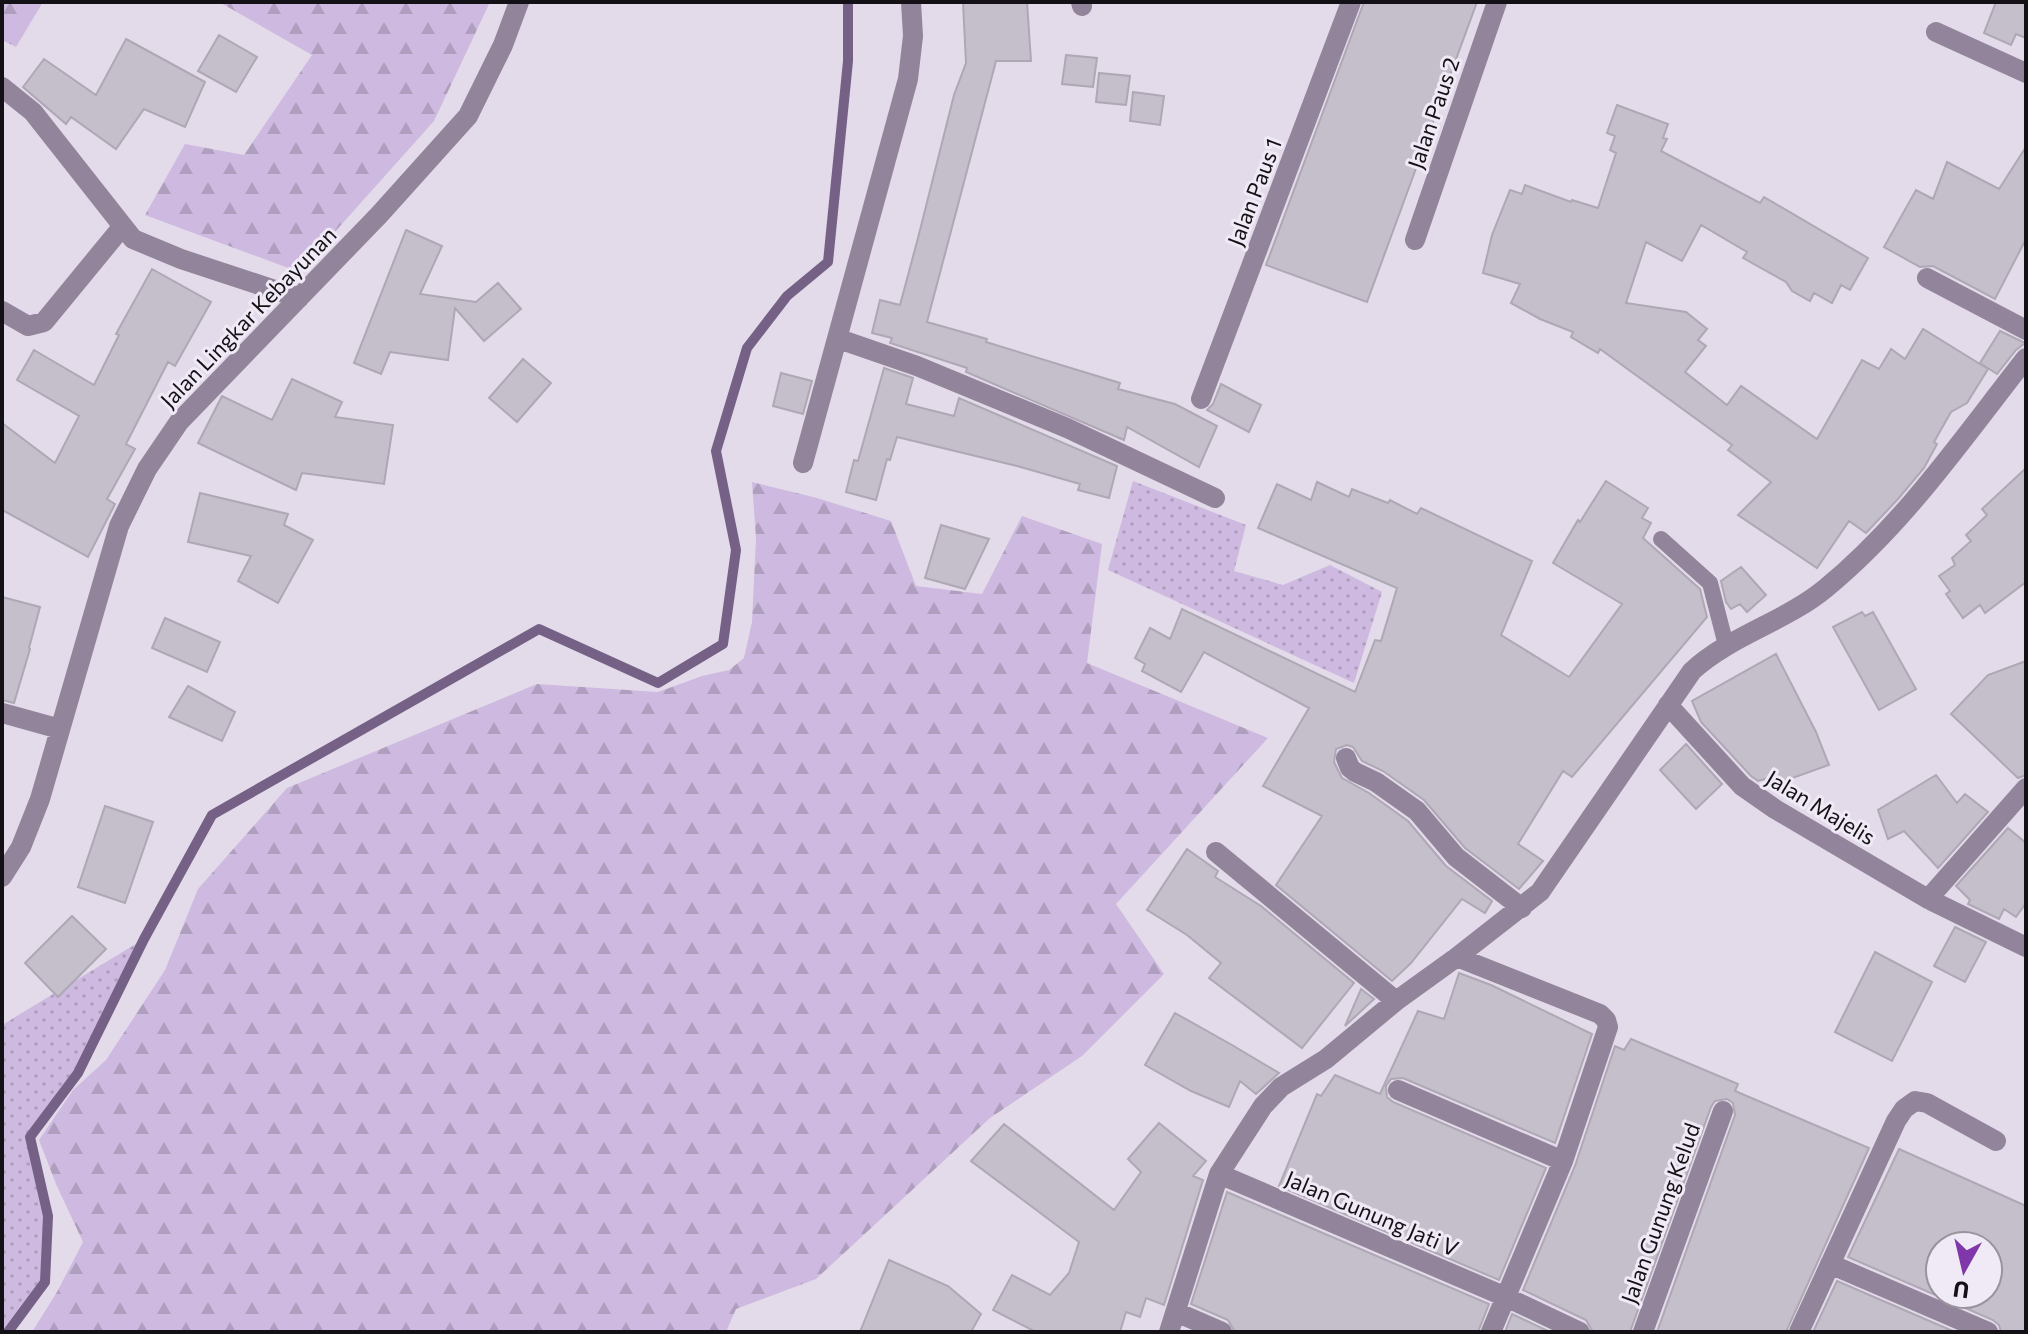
<svg xmlns="http://www.w3.org/2000/svg" width="2028" height="1334" font-family="Commissioner,sans-serif">
<style>
.grass{fill:url(#grass-dots)}
.forest{fill:url(#forest-firs)}
.lines{fill:none;stroke-linecap:round;stroke-linejoin:round}
.stream{stroke:#766186;stroke-width:10}
.building{fill:#c5becb;stroke:#aea7b4;stroke-width:2;fill-rule:evenodd}
.lane{stroke:#91849b;stroke-width:16}
.street{stroke:#91849b;stroke-width:20}
.labels{text-anchor:middle;dominant-baseline:central;stroke-width:6;stroke-linejoin:round;paint-order:stroke}
.street-label{font-size:22px;fill:#131115;stroke:#f0e9f6}
</style>
<defs>
<pattern id="grass-dots" width="8" height="8" patternUnits="userSpaceOnUse" patternTransform="scale(2)"><rect width="8" height="8" fill="#ceb9e0"/><path d="M2 2h.1M6 6h.1" fill="none" stroke="#b09ebf" stroke-width="1.8" stroke-linecap="round"/></pattern>
<pattern id="forest-firs" width="22" height="20" patternUnits="userSpaceOnUse" patternTransform="scale(2)"><rect width="22" height="20" fill="#ceb9e0"/><path d="M5 1l3.5 6h-7zM16 11l3.5 6h-7z" fill="#b09ebf"/></pattern>
</defs>
<rect width="100%" height="100%" fill="#e3dbe9"/>
<path class="grass" d="M1133 481 1246 525 1234 571 1283 585 1330 565 1382 592 1354 683 1108 570Z
M144 939 78 1073 30 1136 48 1216 45 1282 8 1332H2V1025Z"/>
<path class="forest" d="M2 2H43L16 47 2 40Z
M219 2H490L434 121 299 272 145 215 185 144 244 155 312 55Z
M752 482 817 498 891 521 916 586 982 594 1022 516 1102 544 1087 663 1268 738 1116 904 1164 974 1082 1056 990 1118 816 1279 736 1309 726 1332H32L57 1292 83 1242 56 1184 39 1140 73 1090 106 1060 165 970 198 889 287 788 537 684 658 692 702 676 729 670 744 658 752 622 756 538Z"/>
<g class="lines">
<path class="stream" d="M8 1332 45 1282 48 1216 30 1137 78 1073 144 939 212 815 539 629 658 683 723 644 736 550 716 451 747 348 787 296 828 262 848 61V2"/>
</g>
<path class="building" d="M963 2H1027L1031 61H996L927 322 987 339 986 342 1120 383 1118 389 1175 404 1217 426 1199 467 1127 427 1124 440 966 372 967 368 890 343 892 338 872 333 880 300 900 305 918 238 954 95 966 63Z
M1364 2H1477L1367 302 1266 265Z
M1996 2H2026V38L2016 34 2011 45 1984 33Z
M219 35 257 57 236 92 198 71Z
M126 39 205 82 185 127 144 109 116 149 71 117 66 124 23 87 44 59 96 95Z
M1066 55 1097 58 1093 87 1062 84Z
M1099 73 1130 76 1126 105 1096 102Z
M1133 92 1164 96 1160 125 1130 121Z
M1617 105 1668 124 1663 138 1667 139 1661 151 1760 203 1764 197 1868 258 1850 290 1841 285 1832 303 1814 293 1810 301 1792 291 1786 282 1743 258 1747 252 1701 225 1682 261 1646 242 1626 303 1686 312 1707 329 1698 340 1706 346 1685 372 1727 405 1741 386 1817 439 1862 360 1879 369 1891 349 1905 359 1923 329 1988 369 1967 403 1951 412 1934 442 1937 444 1924 468 1898 499 1866 533 1849 521 1817 568 1738 515 1771 482 1728 450 1732 445 1600 349 1598 353 1571 337 1573 332 1540 319 1511 303 1520 284 1483 273 1492 235 1510 190 1522 194 1525 185 1571 202 1572 200 1598 208 1616 153 1610 150 1615 136 1607 133Z
M2026 147V239L1995 299 1933 266 1920 267 1884 247 1916 190 1933 199 1947 162 1999 189Z
M406 230 442 246 420 294 476 302 498 283 521 309 484 341 455 308 448 360 390 352 381 374 354 363Z
M152 269 211 302 175 366 168 362 126 444 135 449 107 499 115 504 88 557 2 510V423L55 463 79 416 17 380 34 350 94 385 119 335 116 334Z
M2000 331 2025 343 2016 350 1997 374 1980 363Z
M523 359 551 383 517 422 489 398Z
M884 368 913 378 906 404 954 416 959 398 1117 466 1109 498 1078 490 1080 484 1017 466 897 437 890 460 887 459 876 500 846 492 854 460 858 461Z
M781 373 812 381 803 414 773 406Z
M292 379 342 402 335 417 393 425 384 484 302 473 296 490 198 443 222 396 272 420Z
M1221 384 1261 405 1249 432 1207 410 1213 404Z
M2026 468V582L1985 613 1980 605 1963 618 1946 594 1950 591 1939 576 1955 565 1952 558 1971 541 1966 535 1987 515 1982 509Z
M1606 481 1648 508 1642 518 1651 523 1643 538 1700 589 1707 617 1572 777 1563 771 1518 844 1543 861 1519 889 1465 848 1424 800 1383 771 1362 761 1353 747 1347 745 1336 749 1334 762 1342 778 1369 793 1408 821 1446 866 1492 901 1485 913 1462 899 1411 963 1392 981 1276 885 1322 816 1263 786 1309 708 1204 652 1181 692 1142 671 1145 664 1135 658 1150 628 1170 639 1182 609 1355 692 1375 640 1381 641 1397 588 1258 528 1277 484 1311 500 1317 482 1349 497 1352 489 1388 503 1390 500 1417 514 1421 508 1532 561 1501 635 1569 677 1622 604 1553 563 1578 520 1580 522Z
M200 493 288 514 284 525 313 540 278 603 238 581 251 556 188 542Z
M941 525 989 539 965 589 925 578Z
M1741 567 1766 595 1747 612 1740 604 1731 609 1726 602 1721 581Z
M2 597 40 607 29 648 30 649 14 703 2 700Z
M1862 612 1865 616 1873 612 1916 689 1879 710 1833 627Z
M165 618 220 642 207 672 152 648Z
M1776 654 1816 732 1829 765 1767 787 1765 779 1758 781 1751 776 1701 722 1692 701Z
M2026 661V775L2018 778 1951 714 1988 675Z
M188 686 235 712 222 741 169 717Z
M1686 744 1722 784 1696 809 1660 770Z
M1936 775 1957 803 1965 794 1988 812 1938 868 1904 831 1888 839 1878 810Z
M105 806 153 822 125 903 78 887Z
M2008 828 2026 843V903L2016 917 2004 909 1999 919 1968 904 1970 900 1956 886Z
M1187 849 1218 871 1215 877 1261 906 1354 983 1302 1048 1209 978 1221 963 1187 935 1147 910Z
M72 916 106 949 58 997 25 963Z
M1955 927 1986 942 1965 982 1934 966Z
M1875 952 1932 982 1892 1061 1835 1032Z
M1459 973 1491 985 1592 1034 1555 1143 1403 1078 1391 1079 1386 1086 1387 1097 1393 1102 1546 1168 1499 1280 1279 1186 1317 1094 1321 1096 1335 1075 1380 1094 1418 1011 1444 1019Z
M1361 989 1374 999 1345 1026Z
M1175 1013 1232 1045 1279 1073 1256 1094 1240 1081 1229 1107 1191 1091 1145 1065Z
M1631 1039 1738 1084 1735 1091 1869 1148 1786 1332H1657L1735 1115 1733 1103 1727 1099 1715 1101 1711 1107 1630 1332H1593L1586 1320 1523 1290 1575 1166 1615 1046 1624 1050Z
M1159 1123 1206 1161 1193 1176 1203 1180 1164 1305 1146 1298 1140 1317 1126 1312 1120 1332H1036L993 1310 1012 1275 1050 1295 1069 1273 1079 1242 971 1161 1004 1124 1114 1210 1141 1172 1128 1159Z
M1899 1149 2026 1206V1332H2001L1999 1325 1993 1320 1848 1257ZM1940 1246H1988V1294H1940Z
M1227 1192 1489 1304 1478 1332H1235L1228 1320 1191 1304Z
M889 1260 948 1286 981 1314 971 1332H860Z
M1837 1281 1955 1332H1813Z
M1512 1314 1550 1332H1505Z"/>
<g class="lines">
<path class="lane" d="M1661 539 1710 583 1726 645"/>
<path class="street" d="M1081 2 1082 6
M1936 32 2026 73
M2 87 33 112 133 239 181 259 299 298
M1415 240 1497 2
M1927 278 2026 330
M2 311 28 326 44 322 122 227
M839 339 917 366 1067 428 1215 498
M1201 399 1351 2
M803 463 908 79 913 36 911 2
M1668 705 1742 786 1775 809 1928 899 2026 947
M2 713 60 729
M1346 758 1350 768 1355 772 1376 782 1417 811 1456 857 1522 908
M1216 852 1396 1001
M2 877 21 847 40 799 119 526 147 469 179 422 379 215 468 116 503 45 519 2
M1928 899 2026 788
M1457 957 1600 1014 1606 1020 1608 1027 1563 1161 1491 1332
M1398 1090 1563 1161
M1219 1174 1506 1297 1580 1332
M1830 1264 1988 1332
M1176 1312 1222 1332
M1169 1332 1219 1174 1263 1106 1281 1087 1326 1059 1396 1001 1457 957 1540 892 1692 671C1731 635 1785 622 1826 588 1905 523 1963 438 2026 358
M1643 1332 1723 1111
M1799 1332 1896 1121 1904 1109 1915 1101 1927 1103 1996 1141"/>
</g>
<g class="labels">
<g class="street-label">
<text transform="translate(1433 113) rotate(-71)">Jalan Paus 2</text>
<text transform="translate(1254 192) rotate(-69)">Jalan Paus 1</text>
<text transform="translate(248 317) rotate(-46)">Jalan Lingkar Kebayunan</text>
<text transform="translate(1821 807) rotate(31)">Jalan Majelis</text>
<text transform="translate(1372 1213) rotate(23)">Jalan Gunung Jati V</text>
<text transform="translate(1660 1213) rotate(-70)">Jalan Gunung Kelud</text>
</g>
</g>
<rect width="2028" height="1334" fill="none" stroke="#131115" stroke-width="8"/>
<g transform="translate(1964 1270) rotate(188)"><circle r="38" fill="#f0e9f6" stroke="#98939c" stroke-width="2"/>
<path d="M0-6L14 30L0 20L-14 30Z" fill="#7f37aa"/>
<text y="-12" font-size="22" font-weight="bold" text-anchor="middle" fill="#131115">U</text>
</g>
</svg>
